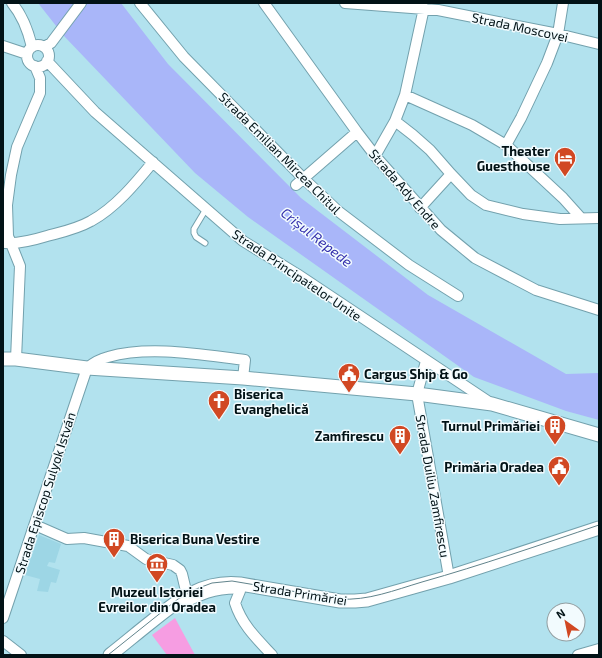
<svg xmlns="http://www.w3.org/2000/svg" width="602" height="658" font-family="'Exo 2',sans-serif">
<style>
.built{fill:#9dd6e5}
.green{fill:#f69de2}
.water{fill:#a9b6f9}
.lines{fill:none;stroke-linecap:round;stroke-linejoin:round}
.lane-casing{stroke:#73a1ad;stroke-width:7}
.street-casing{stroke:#73a1ad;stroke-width:12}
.secondary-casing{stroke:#73a1ad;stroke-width:15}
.lane{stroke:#fff;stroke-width:5}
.street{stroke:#fff;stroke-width:10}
.secondary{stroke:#fff;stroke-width:13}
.tram{stroke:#61838b;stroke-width:1}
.labels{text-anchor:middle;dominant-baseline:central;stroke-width:3;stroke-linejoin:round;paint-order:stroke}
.street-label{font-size:13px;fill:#021216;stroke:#f2fbfe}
.poi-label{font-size:13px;font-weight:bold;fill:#021216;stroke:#f2fbfe;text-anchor:end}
.water-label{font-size:14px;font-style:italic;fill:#3530ad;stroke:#f2fbfe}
</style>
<rect width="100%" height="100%" fill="#b2e2ee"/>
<path class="built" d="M39 535 61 544 55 563 49 562 47 566 60 570 56 583 51 582 48 592 37 591 40 579 25 575Z"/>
<path class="green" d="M175 618 195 655H167L152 635Z"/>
<path class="water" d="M38 3H121L168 64 301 198 428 295 566 374 599 373V420L566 411 474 377 248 217 195 173 64 36Z"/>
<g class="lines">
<g class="lane-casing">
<path id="lane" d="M205 243 196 237 194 233V229L206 209
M177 609C199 598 214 590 240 591"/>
</g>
<g class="street-casing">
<path id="street" d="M12 3C23 16 28 30 32 47
M140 3 184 57 303 178 338 211 409 265 458 296
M264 3 357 132 377 158 441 230 475 258 536 290 599 310
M345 3 438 10 558 34 599 44
M27 56a11 11 0 1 1 22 0a11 11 0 1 1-22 0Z
M3 46 27 54
M44 47 51 43 81 3
M47 61 95 112 243 241 297 274 489 402
M405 95 472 125 506 145 563 198 581 218
M395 121 413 135 430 150 451 174 471 195 486 205 523 214 560 219 599 218
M506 145 521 118 547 63 558 34 563 3
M375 156 395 121 405 95 424 8
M296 185 357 132
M420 208 451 174
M5 243C19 244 34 240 47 236 62 232 77 229 91 221 115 208 135 184 153 162
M16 359 20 266 8 236 7 205 11 175 17 147 40 93V78L35 66
M426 361 417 394 449 577
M35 525 67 539 84 538 128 546 146 559 173 565 180 570 182 574 187 595
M240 584V591L235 603C242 625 257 639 272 655
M3 618 87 368C93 363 100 359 108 357 150 345 203 355 245 360L243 378
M3 641 21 655
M578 655 599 649"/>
</g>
<g class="secondary-casing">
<path id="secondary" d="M3 359H16L87 368 243 378 417 394 492 404 599 435
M110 655C124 644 137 633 151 622 178 600 203 580 240 584L340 601H355L367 600 449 577 599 528"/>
</g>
<use href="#lane" class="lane"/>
<use href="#street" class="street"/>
<use href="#secondary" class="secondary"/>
<path class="tram" d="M108 655 178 599 196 589 212 583 232 581 339 599C368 601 395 590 422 582 482 565 540 545 599 525"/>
</g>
<defs>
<g id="hotel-pin" transform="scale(1.15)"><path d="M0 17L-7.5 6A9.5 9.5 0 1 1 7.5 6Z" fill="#d14823" stroke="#f2fbfe"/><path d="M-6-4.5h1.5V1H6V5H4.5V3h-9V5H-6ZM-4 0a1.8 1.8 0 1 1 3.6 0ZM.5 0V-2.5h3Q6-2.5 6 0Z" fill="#fff"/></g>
<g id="civic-pin" transform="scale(1.15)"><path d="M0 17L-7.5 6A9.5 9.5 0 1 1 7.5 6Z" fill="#d14823" stroke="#f2fbfe"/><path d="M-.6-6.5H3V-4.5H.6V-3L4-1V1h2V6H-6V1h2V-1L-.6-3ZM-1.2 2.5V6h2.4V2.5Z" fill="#fff"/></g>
<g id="church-pin" transform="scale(1.15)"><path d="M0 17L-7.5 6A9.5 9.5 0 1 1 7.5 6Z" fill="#d14823" stroke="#f2fbfe"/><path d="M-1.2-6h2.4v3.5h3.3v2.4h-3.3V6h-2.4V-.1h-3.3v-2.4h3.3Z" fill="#fff"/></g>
<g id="building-pin" transform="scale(1.15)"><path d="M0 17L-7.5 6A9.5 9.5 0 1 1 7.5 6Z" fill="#d14823" stroke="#f2fbfe"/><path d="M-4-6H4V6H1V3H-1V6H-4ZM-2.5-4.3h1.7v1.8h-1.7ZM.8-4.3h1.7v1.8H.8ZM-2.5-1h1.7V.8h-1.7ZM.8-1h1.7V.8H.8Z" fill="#fff"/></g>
<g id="museum-pin" transform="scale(1.15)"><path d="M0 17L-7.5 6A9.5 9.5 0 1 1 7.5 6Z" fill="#d14823" stroke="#f2fbfe"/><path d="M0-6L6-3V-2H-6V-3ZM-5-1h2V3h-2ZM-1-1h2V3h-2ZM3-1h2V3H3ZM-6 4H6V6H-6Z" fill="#fff"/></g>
</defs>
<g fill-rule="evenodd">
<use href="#hotel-pin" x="565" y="158"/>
<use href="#civic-pin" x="349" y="374"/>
<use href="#church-pin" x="219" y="401"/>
<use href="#building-pin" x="555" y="426"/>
<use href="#building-pin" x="400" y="436"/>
<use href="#civic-pin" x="559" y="467"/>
<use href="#building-pin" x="114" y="539"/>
<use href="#museum-pin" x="157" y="564"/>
</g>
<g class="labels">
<g class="street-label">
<text transform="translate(520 27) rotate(12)">Strada Moscovei</text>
<text transform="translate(280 153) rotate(45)">Strada Emilian Mircea Chitul</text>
<text transform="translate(405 189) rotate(49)">Strada Ady Endre</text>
<text transform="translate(297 275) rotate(34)">Strada Principatelor Unite</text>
<text transform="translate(433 486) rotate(80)">Strada Duiliu Zamfirescu</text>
<text transform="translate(45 493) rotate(-72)">Strada Episcop Sulyok István</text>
<text transform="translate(300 593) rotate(9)">Strada Primăriei</text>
</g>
<g class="poi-label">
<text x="550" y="151">Theater<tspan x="550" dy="15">Guesthouse</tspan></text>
<text x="364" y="374" text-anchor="start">Cargus Ship &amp; Go</text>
<text x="234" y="394" text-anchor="start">Biserica<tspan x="234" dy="15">Evanghelică</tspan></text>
<text x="540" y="426">Turnul Primăriei</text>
<text x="384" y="436">Zamfirescu</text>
<text x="544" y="467">Primăria Oradea</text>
<text x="130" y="539" text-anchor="start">Biserica Buna Vestire</text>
<text x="157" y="592" text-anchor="middle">Muzeul Istoriei<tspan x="157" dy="15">Evreilor din Oradea</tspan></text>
</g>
<g class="water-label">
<text transform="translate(317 237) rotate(38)">Crișul Repede</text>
</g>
</g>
<rect width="602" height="658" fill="none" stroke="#021216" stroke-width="8"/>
<g transform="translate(566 622) rotate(327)"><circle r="19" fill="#f2fbfe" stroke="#929ea1"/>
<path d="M0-3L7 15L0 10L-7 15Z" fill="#d14823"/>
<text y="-6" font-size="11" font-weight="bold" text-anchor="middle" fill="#021216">N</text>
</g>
</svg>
